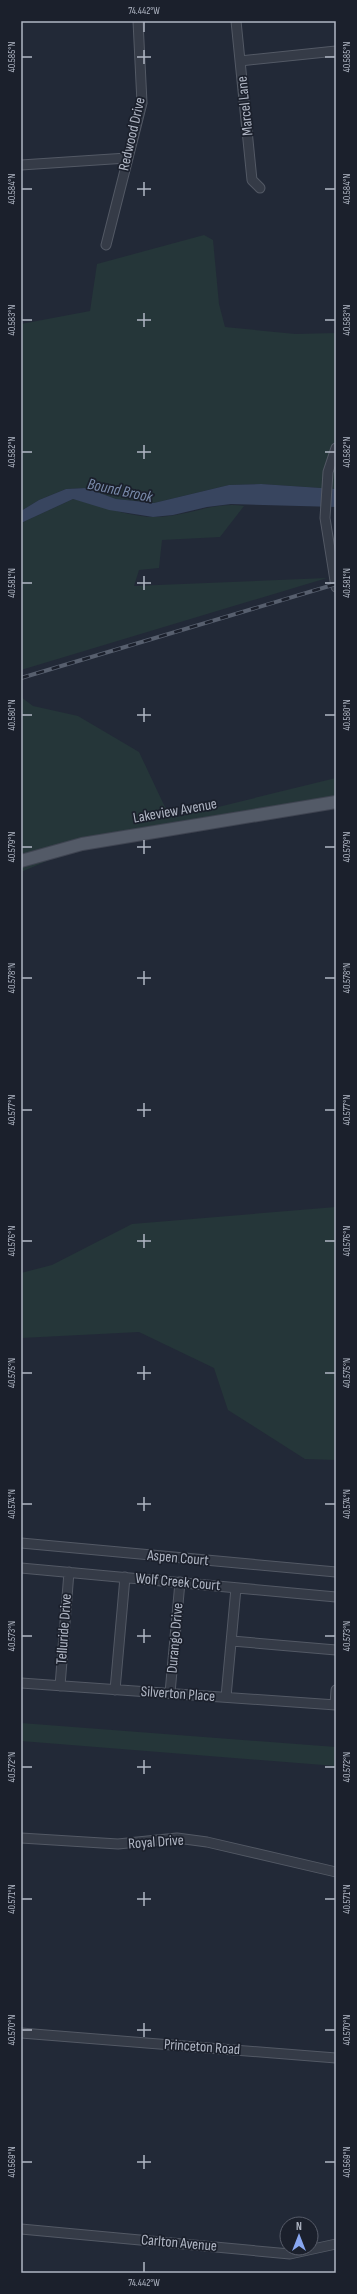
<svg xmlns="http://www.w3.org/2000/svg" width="357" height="2294" font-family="'Sofia Sans Condensed',sans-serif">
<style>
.green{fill:#253639}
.water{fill:#38455f}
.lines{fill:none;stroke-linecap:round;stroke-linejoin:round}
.minor-casing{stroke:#535965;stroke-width:11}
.major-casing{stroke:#3f4451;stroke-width:14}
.minor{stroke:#353b47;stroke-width:9}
.major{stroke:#535a67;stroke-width:12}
.rail-casing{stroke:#575f6e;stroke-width:4}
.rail{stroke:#1b202c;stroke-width:2.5;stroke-dasharray:8;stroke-linecap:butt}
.ticks{fill:none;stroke:#b0b6c4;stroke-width:1.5}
.labels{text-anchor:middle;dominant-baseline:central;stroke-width:3.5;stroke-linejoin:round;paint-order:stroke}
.street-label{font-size:15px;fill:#b0b6c4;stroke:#1b202c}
.water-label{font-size:16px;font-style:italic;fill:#798aaa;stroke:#1b202c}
.neatline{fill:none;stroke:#b0b6c4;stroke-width:1.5}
.ticks-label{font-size:10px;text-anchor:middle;fill:#b0b6c4}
</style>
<rect width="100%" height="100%" fill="#222937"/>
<path class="green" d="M204 235 213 240 219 304 225 327 295 334 336 333V489L261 484 229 485 154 503 116 499 86 488 66 489 39 500 21 511V324L90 311 97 264Z
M73 499C100 505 125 516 153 517 185 518 212 501 244 506L220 537 162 540 159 568 139 570 134 586 327 578 21 670V523Z
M21 697 33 706 78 716 139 752 164 805 173 818 336 778V806L75 849 21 872Z
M336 1207V1460L305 1459 228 1410 214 1368 139 1332 21 1338V1273L52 1265 132 1224Z
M21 1723 336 1747V1766L21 1741Z"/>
<path class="water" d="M261 484 336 489V507L231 504 207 507 173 515 153 517 109 510 73 499 21 523V511L39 500 66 489 86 488 116 499 154 503 229 485Z"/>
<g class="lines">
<g class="minor-casing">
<path id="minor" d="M236 21 252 180 260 188
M240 61 336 51
M21 165 127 158
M106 245 142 103 138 21
M336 448 328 472 325 518 336 587
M21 1543 336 1572
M21 1568 336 1597
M232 1641 336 1650
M21 1683 336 1705
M60 1686 69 1572
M115 1690 125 1577
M170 1693 180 1582
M226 1697 236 1588
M335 1705 336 1690
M21 1838 118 1844 177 1838 207 1842 336 1872
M21 2033 336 2058
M21 2229 290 2254 336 2244"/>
</g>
<g class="major-casing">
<path id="major" d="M21 861 82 844 336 802"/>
</g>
<use href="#minor" class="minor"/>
<use href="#major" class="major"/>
<g class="rail-casing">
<path id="rail" d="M21 678 336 584"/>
</g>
<use href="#rail" class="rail"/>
</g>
<path class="ticks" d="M144 22V32M144 50V64M22 57H32M137 57H151M325 57H335M144 182V196M22 189H32M137 189H151M325 189H335M144 313V327M22 320H32M137 320H151M325 320H335M144 445V459M22 452H32M137 452H151M325 452H335M144 576V590M22 583H32M137 583H151M325 583H335M144 708V722M22 715H32M137 715H151M325 715H335M144 840V854M22 847H32M137 847H151M325 847H335M144 971V985M22 978H32M137 978H151M325 978H335M144 1103V1117M22 1110H32M137 1110H151M325 1110H335M144 1234V1248M22 1241H32M137 1241H151M325 1241H335M144 1366V1380M22 1373H32M137 1373H151M325 1373H335M144 1497V1511M22 1504H32M137 1504H151M325 1504H335M144 1629V1643M22 1636H32M137 1636H151M325 1636H335M144 1760V1774M22 1767H32M137 1767H151M325 1767H335M144 1892V1906M22 1899H32M137 1899H151M325 1899H335M144 2023V2037M22 2030H32M137 2030H151M325 2030H335M144 2155V2169M22 2162H32M137 2162H151M325 2162H335M144 2262V2272"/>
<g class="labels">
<g class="street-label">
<text transform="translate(245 106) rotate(-96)">Marcel Lane</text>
<text transform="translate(132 134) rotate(-77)">Redwood Drive</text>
<text transform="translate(175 811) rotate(-10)">Lakeview Avenue</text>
<text transform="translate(178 1558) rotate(5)">Aspen Court</text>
<text transform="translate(178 1582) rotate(5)">Wolf Creek Court</text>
<text transform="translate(64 1629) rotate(-86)">Telluride Drive</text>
<text transform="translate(175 1638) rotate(-85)">Durango Drive</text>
<text transform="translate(178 1694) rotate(4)">Silverton Place</text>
<text transform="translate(156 1842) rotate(-4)">Royal Drive</text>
<text transform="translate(202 2047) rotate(4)">Princeton Road</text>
<text transform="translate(179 2243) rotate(5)">Carlton Avenue</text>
</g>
<g class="water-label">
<text transform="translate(120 491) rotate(12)">Bound Brook</text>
</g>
</g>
<rect width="357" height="2294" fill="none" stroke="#1b202c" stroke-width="44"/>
<g transform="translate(299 2236)"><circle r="19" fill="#1b202c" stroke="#575c69"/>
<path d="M0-3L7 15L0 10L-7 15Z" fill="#88a7f1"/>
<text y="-6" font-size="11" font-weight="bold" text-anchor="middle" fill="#b0b6c4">N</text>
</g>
<rect x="22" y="22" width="313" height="2250" class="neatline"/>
<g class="ticks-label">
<text x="144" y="14">74.442°W</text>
<text transform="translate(11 57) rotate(-90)" y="4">40.585°N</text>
<text transform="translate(346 57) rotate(-90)" y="4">40.585°N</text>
<text transform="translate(11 189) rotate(-90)" y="4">40.584°N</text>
<text transform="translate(346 189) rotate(-90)" y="4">40.584°N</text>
<text transform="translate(11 320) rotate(-90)" y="4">40.583°N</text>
<text transform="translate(346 320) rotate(-90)" y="4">40.583°N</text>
<text transform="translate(11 452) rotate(-90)" y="4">40.582°N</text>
<text transform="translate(346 452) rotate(-90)" y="4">40.582°N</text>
<text transform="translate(11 583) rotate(-90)" y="4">40.581°N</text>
<text transform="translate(346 583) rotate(-90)" y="4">40.581°N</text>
<text transform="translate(11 715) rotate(-90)" y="4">40.580°N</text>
<text transform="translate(346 715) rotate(-90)" y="4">40.580°N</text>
<text transform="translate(11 847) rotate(-90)" y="4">40.579°N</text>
<text transform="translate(346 847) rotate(-90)" y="4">40.579°N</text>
<text transform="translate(11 978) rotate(-90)" y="4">40.578°N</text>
<text transform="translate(346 978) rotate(-90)" y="4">40.578°N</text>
<text transform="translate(11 1110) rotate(-90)" y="4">40.577°N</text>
<text transform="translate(346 1110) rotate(-90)" y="4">40.577°N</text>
<text transform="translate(11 1241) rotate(-90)" y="4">40.576°N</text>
<text transform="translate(346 1241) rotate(-90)" y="4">40.576°N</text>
<text transform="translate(11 1373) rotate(-90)" y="4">40.575°N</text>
<text transform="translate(346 1373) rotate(-90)" y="4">40.575°N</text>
<text transform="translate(11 1504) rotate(-90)" y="4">40.574°N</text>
<text transform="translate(346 1504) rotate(-90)" y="4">40.574°N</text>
<text transform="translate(11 1636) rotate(-90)" y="4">40.573°N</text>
<text transform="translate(346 1636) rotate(-90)" y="4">40.573°N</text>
<text transform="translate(11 1767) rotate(-90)" y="4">40.572°N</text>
<text transform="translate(346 1767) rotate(-90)" y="4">40.572°N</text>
<text transform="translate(11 1899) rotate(-90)" y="4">40.571°N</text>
<text transform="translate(346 1899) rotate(-90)" y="4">40.571°N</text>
<text transform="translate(11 2030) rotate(-90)" y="4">40.570°N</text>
<text transform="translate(346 2030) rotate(-90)" y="4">40.570°N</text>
<text transform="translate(11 2162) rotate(-90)" y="4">40.569°N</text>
<text transform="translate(346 2162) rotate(-90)" y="4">40.569°N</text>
<text x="144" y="2286">74.442°W</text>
</g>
</svg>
